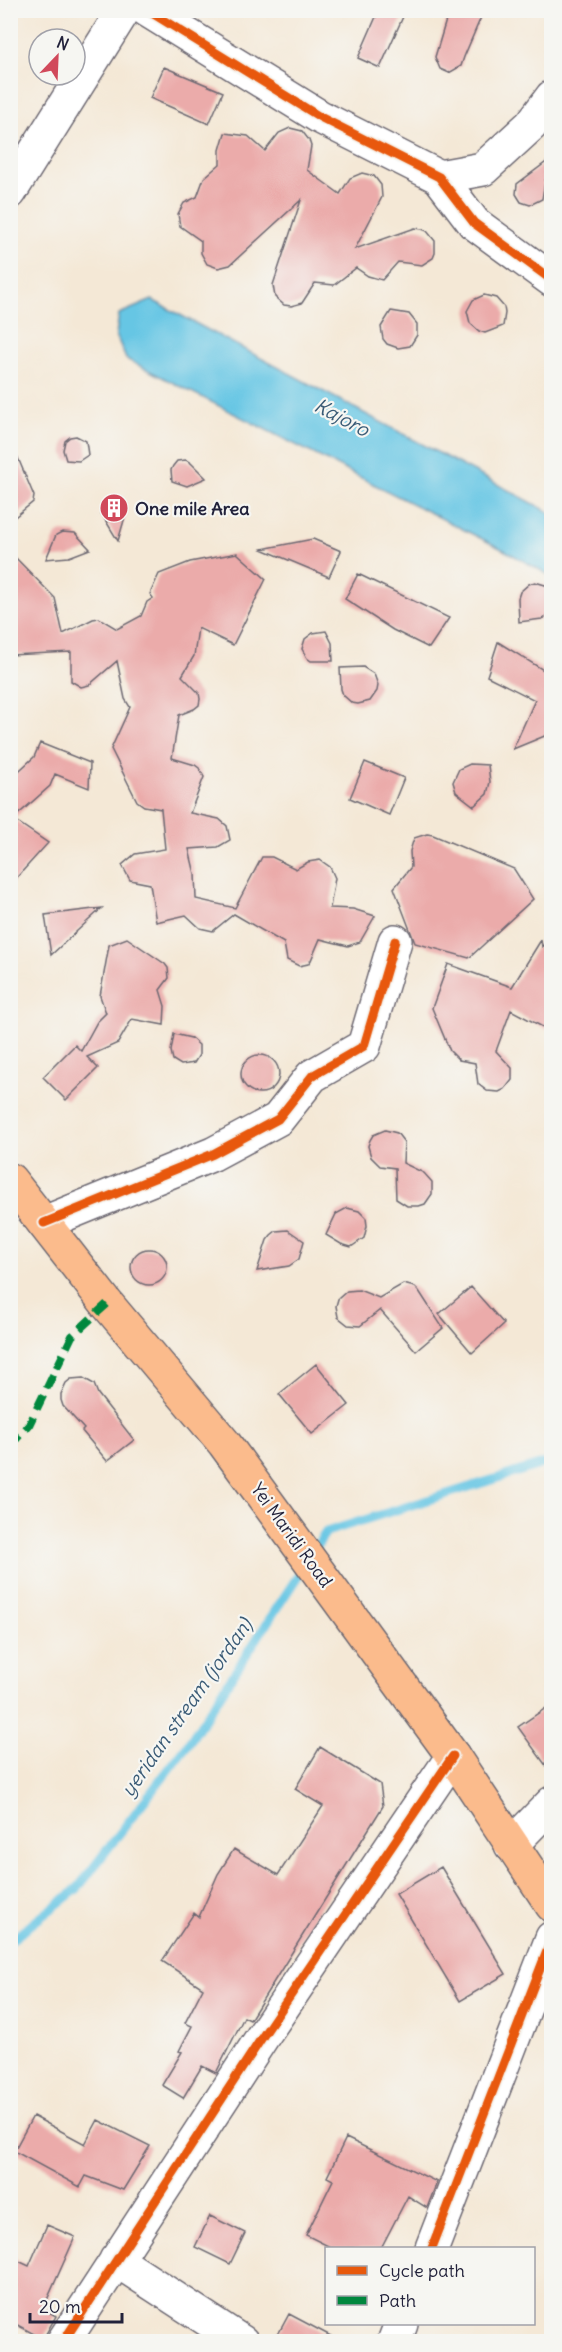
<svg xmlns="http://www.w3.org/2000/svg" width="562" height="2352" font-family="Delius,sans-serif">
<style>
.water{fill:#66c6e4;stroke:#447490;stroke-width:1.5}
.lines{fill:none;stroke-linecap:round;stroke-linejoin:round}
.stream{stroke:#66c6e4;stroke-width:9}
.building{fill:#ebabaa}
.street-casing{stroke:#6c6771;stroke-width:36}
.primary-casing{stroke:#6c6771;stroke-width:36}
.street{stroke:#fff;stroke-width:33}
.primary{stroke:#fbbb8c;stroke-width:33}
.quiet{stroke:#00873e;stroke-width:8;stroke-dasharray:15 8;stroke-linecap:butt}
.cycleway-casing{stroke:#f6f6f2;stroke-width:13}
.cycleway{stroke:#e8590c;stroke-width:9}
.labels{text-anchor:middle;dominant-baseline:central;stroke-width:4.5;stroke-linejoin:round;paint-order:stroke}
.poi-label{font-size:18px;font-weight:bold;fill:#22223b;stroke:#f6f6f2;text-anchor:start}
.street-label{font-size:18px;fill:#22223b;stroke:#f6f6f2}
.water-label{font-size:20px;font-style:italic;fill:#3a5b76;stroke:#f6f6f2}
</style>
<rect width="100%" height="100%" fill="#f6f6f2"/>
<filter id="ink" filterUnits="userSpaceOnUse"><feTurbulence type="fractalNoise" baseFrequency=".0167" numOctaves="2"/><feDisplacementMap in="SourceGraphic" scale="12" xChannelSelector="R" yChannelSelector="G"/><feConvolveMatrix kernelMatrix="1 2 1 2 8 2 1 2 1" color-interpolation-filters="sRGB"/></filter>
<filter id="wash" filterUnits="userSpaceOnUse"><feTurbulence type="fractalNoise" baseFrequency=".008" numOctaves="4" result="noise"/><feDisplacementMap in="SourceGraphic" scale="24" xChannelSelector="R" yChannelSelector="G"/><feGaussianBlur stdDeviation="1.35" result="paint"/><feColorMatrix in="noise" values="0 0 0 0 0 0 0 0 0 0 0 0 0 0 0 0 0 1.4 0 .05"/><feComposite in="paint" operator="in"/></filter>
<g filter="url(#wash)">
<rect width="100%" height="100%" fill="#f4e8d6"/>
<path class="water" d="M152 300 551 513V576L502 549 126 359 116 335 119 314Z"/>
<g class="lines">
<path class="stream" d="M312 1553 326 1532 552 1461
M10 1941 77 1889 188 1744 305 1565"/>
</g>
<g id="blocks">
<path class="building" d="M379 10H406L380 68 358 58Z
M449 10H484L464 57 461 66 449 73 440 69 435 57Z
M164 67 223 92 209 124 150 98Z
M290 128 302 131 309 140 311 146 307 170 340 194 350 178 362 173 374 176 381 185 382 197 355 249 415 228 422 229 427 231 435 241V253L433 258 422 265 398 262 382 280 368 276 356 268 334 285 315 283 302 303 291 306 284 305 275 297 273 285 301 200 230 265 218 268 207 264 201 253V241L180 226 178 214 184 203 197 197 204 178 220 164V150L225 133 248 136 265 151 279 133Z
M549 160 542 199 530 205 521 202 516 194 517 184Z
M484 295 496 298 504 307 505 313 503 326 485 333 479 331 470 323 467 311 473 300Z
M391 311 409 314 417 324V335L410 346 398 348 387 344 383 339 381 327Z
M76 436 86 441 88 455 79 461 66 460 63 450 65 441 70 437Z
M10 439 34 496 33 502 10 521Z
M186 460 191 463 206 478 187 486 172 481 171 470 173 466 177 461Z
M114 497 123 500 127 510 118 541 101 513 103 502Z
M62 532 75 533 90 549 69 557 46 559 56 535Z
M313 539 341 551 329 577 262 549Z
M10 552 55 598 63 634 93 619 99 618 117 629 141 616 147 602 153 598 150 594 159 574 190 562 237 553 266 579 233 645 198 628 194 656 182 676 199 693 200 699 199 705 194 709 179 715 172 758 195 765 199 768 204 777 190 813 219 819 227 826 230 840 218 847 189 849 195 874 196 899 235 908 262 857H272L296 869 308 862 320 860 330 867 335 878 330 908 353 909 375 916 360 942 348 946 320 939 311 960 308 964 299 966 287 960 284 943 234 914 213 931 200 928 186 915 156 922 150 884 130 880 122 865 135 854 165 849 161 809 144 806 137 801 111 749 130 707 125 699 117 661 89 685 81 687 71 681V652L10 655Z
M358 574 449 618 429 648 393 630 345 599Z
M535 582 552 587V615L542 619 519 622 518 598 520 592 529 584Z
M326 631 332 643 333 661H311L307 658 302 649 305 639 313 633Z
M498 642 548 673 552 664V733L513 749 535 700 487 676Z
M363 667 374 674 378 685 377 691 370 701 358 704 352 703 343 695 341 689 340 668Z
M40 743 90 763 89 788 55 774 50 786 13 819 48 843 10 885V779L34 757Z
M365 762 404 778 389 815 350 798Z
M470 764 488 765 490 782 487 794 474 806 456 792 453 782 459 769Z
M427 834 433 835 514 869 533 899 469 958 415 943 394 888 411 867 410 851 414 838Z
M102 908 51 955 45 915Z
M552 934V1032L511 1010 496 1051 512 1068V1080L505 1089 499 1092 487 1091 478 1084 475 1063 459 1060 450 1051 432 1008 448 964 512 987 541 940 542 947Z
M127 938 165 964 168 968 169 978 160 990 165 1006 164 1025 132 1019 118 1043 87 1057 98 1068 66 1100 43 1077 75 1045 81 1051 97 1022 106 1013 100 996 109 945Z
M174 1034 191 1038 199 1045V1055L194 1063 181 1065 173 1060 171 1051Z
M241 1074a19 19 0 1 1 38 0a19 19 0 1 1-38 0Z
M385 1130 397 1133 404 1142 403 1163 424 1173 432 1182V1194L425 1204 419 1206H407L396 1199 395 1168 380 1166 371 1157 368 1146 370 1140 373 1135Z
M347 1208 359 1211 366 1218 367 1226 364 1238 351 1247 341 1244 326 1235 336 1214Z
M288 1230 304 1241 299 1259 289 1266 257 1271 267 1240 271 1235 276 1231Z
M131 1267a18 18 0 1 1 36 0a18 18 0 1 1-36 0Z
M403 1284 415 1287 419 1291 443 1328 416 1351 380 1310 360 1326 348 1325 338 1317 336 1306 338 1299 347 1291 359 1290 379 1298Z
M471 1287 504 1324 472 1353 439 1314Z
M316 1364 349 1405 312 1434 279 1394Z
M83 1378 94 1384 98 1394 134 1440 107 1461 82 1431 84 1429 63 1406 61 1400V1394L66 1383 71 1379Z
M552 1704V1774L518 1727Z
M320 1747 380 1784 383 1806 250 2020 244 2017 216 2073 202 2066 183 2098 162 2085 182 2052 179 2051 192 2026 185 2023 203 1988 162 1961 194 1913 199 1917 218 1874 234 1849 278 1875 323 1806 295 1789Z
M441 1867 506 1974 460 2001 396 1894Z
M33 2116 85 2144 98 2120 150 2146 123 2190 86 2176 80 2187 14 2151Z
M346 2138 437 2182 427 2208 408 2196 381 2248H332L306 2235 333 2180 327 2177Z
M210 2216 245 2233 230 2264 195 2247Z
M47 2225 75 2237 43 2309 56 2316 43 2339 10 2321V2257L29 2266Z
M289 2314 342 2342H274Z"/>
</g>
</g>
<g filter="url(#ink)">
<use href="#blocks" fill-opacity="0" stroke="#6c6771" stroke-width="1.5"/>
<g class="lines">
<g class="street-casing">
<path id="street" d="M147 10 320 117 439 177 474 223 552 280
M439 177 483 169 531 125 552 97
M10 192 124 10
M44 1223 213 1154 278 1119 312 1076 364 1046 395 941
M511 1845 552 1803
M432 2248 552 1938
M116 2260 242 2342
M63 2342 263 2036 453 1756
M394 2342 401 2324"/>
</g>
<g class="primary-casing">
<path id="primary" d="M10 1180 107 1304 224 1443 453 1756 552 1905"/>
</g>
<use href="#street" class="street"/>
<use href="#primary" class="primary"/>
<path class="quiet" d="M10 1446 29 1425 72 1336 107 1304"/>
<g class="cycleway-casing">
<path id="cycleway" d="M147 10 320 117 439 177 474 223 552 280
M44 1223 213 1154 278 1119 312 1076 364 1046 395 941
M432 2248 552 1938
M63 2342 263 2036 453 1756"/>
</g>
<use href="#cycleway" class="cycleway"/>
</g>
</g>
<defs>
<g id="building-disc" transform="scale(1.5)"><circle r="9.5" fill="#d1495b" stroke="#f6f6f2"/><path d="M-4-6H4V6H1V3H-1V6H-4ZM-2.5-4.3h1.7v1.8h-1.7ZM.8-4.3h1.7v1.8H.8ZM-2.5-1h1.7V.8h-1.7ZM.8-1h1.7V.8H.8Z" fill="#fff"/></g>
</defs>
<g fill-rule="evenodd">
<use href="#building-disc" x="114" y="508"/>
</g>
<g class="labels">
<g class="poi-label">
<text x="135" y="508">One mile Area</text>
</g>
<g class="street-label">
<text transform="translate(292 1535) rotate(54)">Yei Maridi Road</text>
</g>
<g class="water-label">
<text transform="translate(342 417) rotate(28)">Kajoro</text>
<text transform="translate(186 1707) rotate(-55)">yeridan stream (jordan)</text>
</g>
</g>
<rect width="562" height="2352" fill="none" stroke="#f6f6f2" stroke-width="36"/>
<rect x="325" y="2247" width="210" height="78" fill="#f6f6f2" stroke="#a1a1a9" stroke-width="1.5"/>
<rect x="337" y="2266" width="30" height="9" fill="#e8590c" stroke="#a1a1a9" stroke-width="1.5"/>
<text x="379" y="2277" font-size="18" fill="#22223b">Cycle path</text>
<rect x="337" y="2296" width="30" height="9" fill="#00873e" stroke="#a1a1a9" stroke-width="1.5"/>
<text x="379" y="2307" font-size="18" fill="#22223b">Path</text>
<g transform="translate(57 57) rotate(23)"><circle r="28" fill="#f6f6f2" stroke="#a1a1a9" stroke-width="1.5"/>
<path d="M0-4.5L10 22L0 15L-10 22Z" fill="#d1495b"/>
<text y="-9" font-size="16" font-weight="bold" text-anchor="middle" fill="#22223b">N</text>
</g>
<path d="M30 2313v9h92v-9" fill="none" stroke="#22223b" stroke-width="3"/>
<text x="39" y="2313" font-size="18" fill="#22223b" stroke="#f6f6f2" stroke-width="4.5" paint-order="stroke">20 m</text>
</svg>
